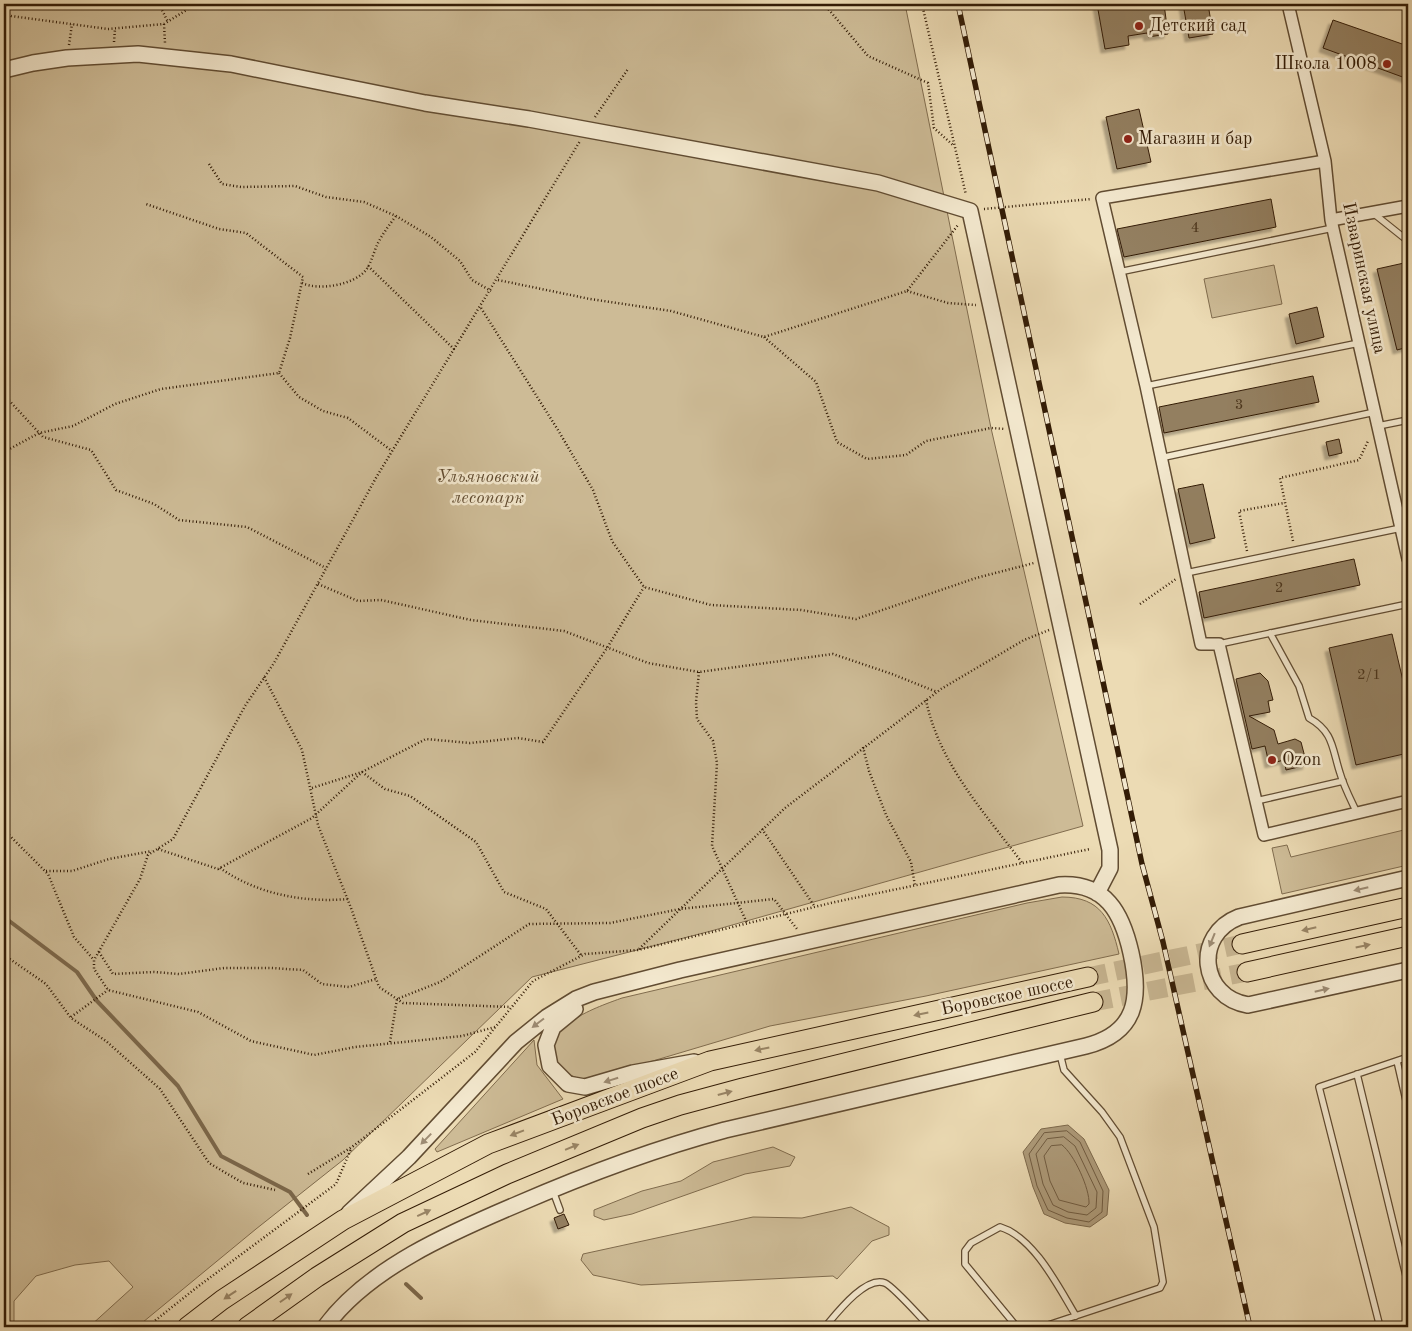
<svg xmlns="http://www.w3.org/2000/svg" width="1412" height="1331" font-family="'Old Standard TT',serif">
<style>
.green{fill:#cdbb96;stroke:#806c4e}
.water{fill:#ad9a79;stroke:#7c684b}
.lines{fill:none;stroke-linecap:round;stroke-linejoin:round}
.shore{stroke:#705b40;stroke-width:1}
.stream{stroke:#7c684b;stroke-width:4}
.building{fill:#937f60;stroke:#331c06;filter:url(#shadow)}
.primary-tunnel{stroke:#c7b591;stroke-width:19;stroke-dasharray:19 9;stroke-linecap:butt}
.service-casing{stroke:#614c32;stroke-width:8}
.minor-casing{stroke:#614c32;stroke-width:14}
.tertiary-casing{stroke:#614c32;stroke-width:18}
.primary-casing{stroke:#331c06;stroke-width:21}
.path{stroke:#331c06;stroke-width:2.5;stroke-dasharray:1 2.5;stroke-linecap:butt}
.service{stroke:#f3e8ce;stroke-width:5.5}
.minor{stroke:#f3e8ce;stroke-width:11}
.tertiary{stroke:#f3e8ce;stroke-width:15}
.primary{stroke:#ecdbb4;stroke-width:19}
.rail-casing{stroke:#331c06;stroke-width:5.5}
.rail{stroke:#f3e8ce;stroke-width:4;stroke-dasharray:11;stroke-linecap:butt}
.oneway{fill:#9d8c74}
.oneway2{fill:#998566}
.poi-dot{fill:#8f2418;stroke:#f3e8ce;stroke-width:2}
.labels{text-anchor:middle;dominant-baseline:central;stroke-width:5;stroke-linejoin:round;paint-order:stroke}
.number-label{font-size:15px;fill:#4b351c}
.poi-label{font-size:18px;fill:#331c06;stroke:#f3e8ce;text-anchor:start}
.street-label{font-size:18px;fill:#331c06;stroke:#f3e8ce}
.park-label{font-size:18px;font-style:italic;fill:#614c31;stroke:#f3e8ce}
</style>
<defs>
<filter id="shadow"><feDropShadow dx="-4" dy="4" stdDeviation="1" flood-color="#0004"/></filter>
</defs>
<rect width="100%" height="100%" fill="#ecdbb4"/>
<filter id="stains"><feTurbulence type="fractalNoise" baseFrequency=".004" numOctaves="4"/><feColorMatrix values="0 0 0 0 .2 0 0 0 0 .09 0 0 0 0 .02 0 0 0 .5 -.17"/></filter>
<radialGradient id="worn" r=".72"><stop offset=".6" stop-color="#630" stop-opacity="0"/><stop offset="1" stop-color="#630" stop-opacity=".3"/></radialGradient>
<path class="green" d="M4 4H905L991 428 1083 826 711 931 532 977 343 1160 256 1229 137 1327H89L133 1287 109 1261 75 1265 36 1276 14 1301V1327H4Z
M1274 265 1282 304 1212 318 1204 279Z
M1408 829V865L1282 894 1272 848 1287 845 1291 857Z
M1062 897C1101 897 1111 920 1119 954L926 996 770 1026 589 1080C575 1079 565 1074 557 1062 536 1027 600 1006 622 998L1027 903Z
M534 1040 537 1065 563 1099 437 1152 435 1149Z
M773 1147 795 1157 790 1166 745 1174 632 1214 604 1220 594 1216V1210L642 1191 681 1181 713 1162Z
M851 1207 889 1227V1235L872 1241 837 1279 833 1276 641 1285 593 1275 581 1260 583 1254 753 1217 802 1218Z"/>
<path class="water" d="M1068 1125 1084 1139 1109 1190 1107 1215 1090 1227 1065 1223 1044 1214 1033 1187 1023 1152 1041 1129Z"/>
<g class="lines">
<path class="shore" d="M1067 1131 1080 1142 1103 1191 1102 1212 1089 1222 1067 1218 1048 1210 1037 1186 1029 1154 1044 1133Z
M1064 1137 1075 1146 1097 1192 1096 1208 1087 1215 1068 1212 1053 1205 1043 1184 1036 1154 1047 1139Z
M1062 1145C1074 1154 1090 1189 1089 1204L1086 1207 1059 1200 1050 1181 1044 1156 1051 1146Z"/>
<path class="stream" d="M4 917 77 972 97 1001 178 1086 221 1156 290 1192 307 1215
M406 1284 421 1298"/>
</g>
<path class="building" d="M1097 4H1164L1168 34 1148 37 1147 33 1128 36 1129 45 1105 49Z
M1183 4H1208L1213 34 1189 38Z
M1333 20 1408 46V79L1323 48Z
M1139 109 1151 162 1117 169 1106 117Z
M1271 199 1276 227 1124 257 1117 229Z
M1404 263 1408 278V347L1397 350 1377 269Z
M1317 307 1324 337 1296 344 1289 314Z
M1313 376 1319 402 1164 433 1159 407Z
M1339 439 1342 453 1329 456 1326 442Z
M1203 484 1215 538 1190 544 1178 489Z
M1354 559 1360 585 1204 618 1199 592Z
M1392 634 1408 702V753L1356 765 1329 648Z
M1260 673 1268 681 1273 700 1268 701 1270 712 1249 716 1274 730 1278 744 1295 739 1301 742 1307 765 1286 770 1284 760 1269 764 1265 746 1252 749 1236 679Z
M564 1214 569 1225 558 1229 554 1218Z"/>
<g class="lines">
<path class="primary-tunnel" d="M1088 977 1242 944
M1093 1002 1247 972"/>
<g class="service-casing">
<path id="service" d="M1373 213 1408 241
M1119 272 1333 228
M1146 386 1359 343
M1378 426 1408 420
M1160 458 1375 412
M1186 573 1401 528
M1270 633 1299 686 1309 718C1334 732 1332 749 1340 773 1344 787 1351 800 1357 813
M1219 644 1408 604
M1256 801 1343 781
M1397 1061 1408 1109
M1357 1074 1408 1284
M553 1191 560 1210
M664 1327 702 1325 708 1327
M825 1327C836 1314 866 1275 885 1283 894 1287 921 1318 930 1327
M1017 1327 965 1264V1251L971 1243 1000 1227C1034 1237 1059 1288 1076 1316
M1042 1327 1160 1288 1163 1282 1154 1227 1120 1137 1102 1112 1064 1070 1060 1054
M1380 1327 1319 1087 1408 1057"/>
</g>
<g class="minor-casing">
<path id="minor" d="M1288 4 1325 161 1331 220 1408 559
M1325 161 1102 198 1146 386 1201 644H1219L1264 835 1408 801
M1331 220 1408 206"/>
</g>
<g class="tertiary-casing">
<path id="tertiary" d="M4 70 33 63 67 58 138 54 231 64 425 103 529 119 878 183 970 211 1110 850V868L1097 893
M1408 878 1239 917C1193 935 1200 997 1248 1005L1408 970
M575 1009 553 1027 546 1045 550 1066 568 1084 585 1087 633 1073 694 1062
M325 1327C368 1268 452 1232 518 1204 585 1175 654 1149 725 1130L1086 1046C1137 1033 1141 998 1131 953 1122 913 1106 882 1059 885L680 970 594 992 576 999 547 1017 516 1042 409 1157 349 1213"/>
</g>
<g class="primary-casing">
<path id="primary" d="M1242 944 1408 907
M1247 972 1408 936
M187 1327 222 1300 343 1220 488 1144 710 1061 1088 977
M247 1327 317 1277 403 1223 507 1174 642 1118 680 1105 743 1088 1093 1002"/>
</g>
<path class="path" d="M159 4 168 22
M824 4 868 56 928 83 934 128 954 146
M922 4 966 195
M4 8 11 16 108 29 164 24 196 4
M164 24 165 43
M114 42 115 29
M69 45 72 24
M595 117 628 69
M209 164 222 184 241 187 295 186 326 197 364 202 396 216 431 237 460 261 472 280 491 291
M984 209 1091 199
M368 266 455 350
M498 280 590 299 671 311 764 337 907 291 958 225
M302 283C319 291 354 285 366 270 372 262 374 250 379 241 384 232 390 224 396 216
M907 291 948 303 976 305
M481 308 558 430 593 490 612 541 644 587 711 605 801 610 856 619 976 578 1034 563
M764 337 816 382 837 442 867 459 906 455 926 441 991 428 1005 429
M279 373 299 397 323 411 348 418 392 451
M4 395 43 437 91 450 116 490 154 504 179 520 247 527 326 568
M4 452 39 433 73 426 115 404 161 389 279 373 290 338 303 277 246 233 219 229 146 204
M1293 541 1280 478 1359 460 1368 441
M1247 551 1239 511 1284 503
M318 584 358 601 381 600 471 620 564 631 648 663 699 672 833 654 892 674 937 692
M1140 604 1176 579
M699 672 696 702 697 719 713 741 717 763 712 846 747 923
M264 677 302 750 318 825 351 908 379 987 403 1003 511 1007
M926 700C939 764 985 813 1023 864
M863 747 869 771 886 815 911 862 915 886
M312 788 362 772 385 789 410 796 476 842 504 892 546 909 581 955
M762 829 815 907
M4 830 48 874 74 937 94 960
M158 849 218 869 312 818 362 772 426 739 470 743 518 738 543 742 607 648 644 587
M220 868C257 894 304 903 348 899
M46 871H72L109 859 152 851
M639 949 785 808 941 689 1024 640 1049 630
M99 952 113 974 154 972 179 974 224 968H271L303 970 322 984 349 987 376 979
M4 955 46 984 71 1018 106 1041 160 1089 209 1163 243 1183 275 1190
M71 1017 108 990
M495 1027 462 1036 355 1047 314 1055 251 1041 198 1012 108 990 94 969V960L140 879 148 855 173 839 245 706 274 663 377 476 580 141
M390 1042 397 999 440 982 529 924 610 923 680 909 774 899 797 929
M308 1174 352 1147 475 1052 533 981 585 954 638 950 835 902 1090 849
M147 1327 196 1288 336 1184 351 1149"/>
<use href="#service" class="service"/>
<use href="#minor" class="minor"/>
<use href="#tertiary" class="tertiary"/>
<use href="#primary" class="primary"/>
<g class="rail-casing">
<path id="rail" d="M958 4 1142 864 1163 942 1250 1327"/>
</g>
<use href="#rail" class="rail"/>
</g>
<defs><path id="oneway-solid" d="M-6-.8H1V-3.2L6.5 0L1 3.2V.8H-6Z" transform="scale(1.25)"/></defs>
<g class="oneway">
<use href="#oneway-solid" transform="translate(1361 889) rotate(167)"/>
<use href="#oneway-solid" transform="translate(1212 940) rotate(112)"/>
<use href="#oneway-solid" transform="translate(1322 990) rotate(-13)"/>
<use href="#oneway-solid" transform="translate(538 1023) rotate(143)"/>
<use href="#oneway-solid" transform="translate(611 1080) rotate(163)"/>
<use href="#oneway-solid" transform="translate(426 1139) rotate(134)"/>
</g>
<g class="oneway2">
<use href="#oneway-solid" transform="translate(1309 929) rotate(167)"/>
<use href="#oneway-solid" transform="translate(1363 946) rotate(-12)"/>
<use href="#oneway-solid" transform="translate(921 1014) rotate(168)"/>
<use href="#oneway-solid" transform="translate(762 1049) rotate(168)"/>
<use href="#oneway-solid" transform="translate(725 1093) rotate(-15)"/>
<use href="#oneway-solid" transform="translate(517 1133) rotate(159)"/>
<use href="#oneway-solid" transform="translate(572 1147) rotate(-22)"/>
<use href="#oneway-solid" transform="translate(424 1213) rotate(-25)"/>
<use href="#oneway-solid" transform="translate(230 1295) rotate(146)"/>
<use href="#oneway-solid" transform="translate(286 1298) rotate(-35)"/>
</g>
<g class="poi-dot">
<circle cx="1139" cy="26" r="5"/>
<circle cx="1387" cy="64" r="5"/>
<circle cx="1128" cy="139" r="5"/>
<circle cx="1272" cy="760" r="5"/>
</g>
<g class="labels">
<g class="number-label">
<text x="1195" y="228">4</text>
<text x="1239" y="405">3</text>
<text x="1279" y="588">2</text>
<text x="1369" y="675">2/1</text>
</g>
<g class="poi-label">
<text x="1149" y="26">Детский сад</text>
<text x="1377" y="64" text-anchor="end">Школа 1008</text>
<text x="1138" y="139">Магазин и бар</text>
<text x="1282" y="760">Ozon</text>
</g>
<g class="street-label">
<text transform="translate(1364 278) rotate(78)">Изваринская улица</text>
<text transform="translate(1007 996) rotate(-12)">Боровское шоссе</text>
<text transform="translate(615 1097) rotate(-21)">Боровское шоссе</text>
</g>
<g class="park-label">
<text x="488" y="477">Ульяновский<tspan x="488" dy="21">лесопарк</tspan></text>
</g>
</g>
<rect width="1412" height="1331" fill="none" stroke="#ecdbb4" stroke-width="20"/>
<rect x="5" y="5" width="1402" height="1321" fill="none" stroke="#331c06" stroke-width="2.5"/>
<rect x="10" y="10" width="1392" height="1311" fill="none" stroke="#331c06"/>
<rect width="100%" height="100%" filter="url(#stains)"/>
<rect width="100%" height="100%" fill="url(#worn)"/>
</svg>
